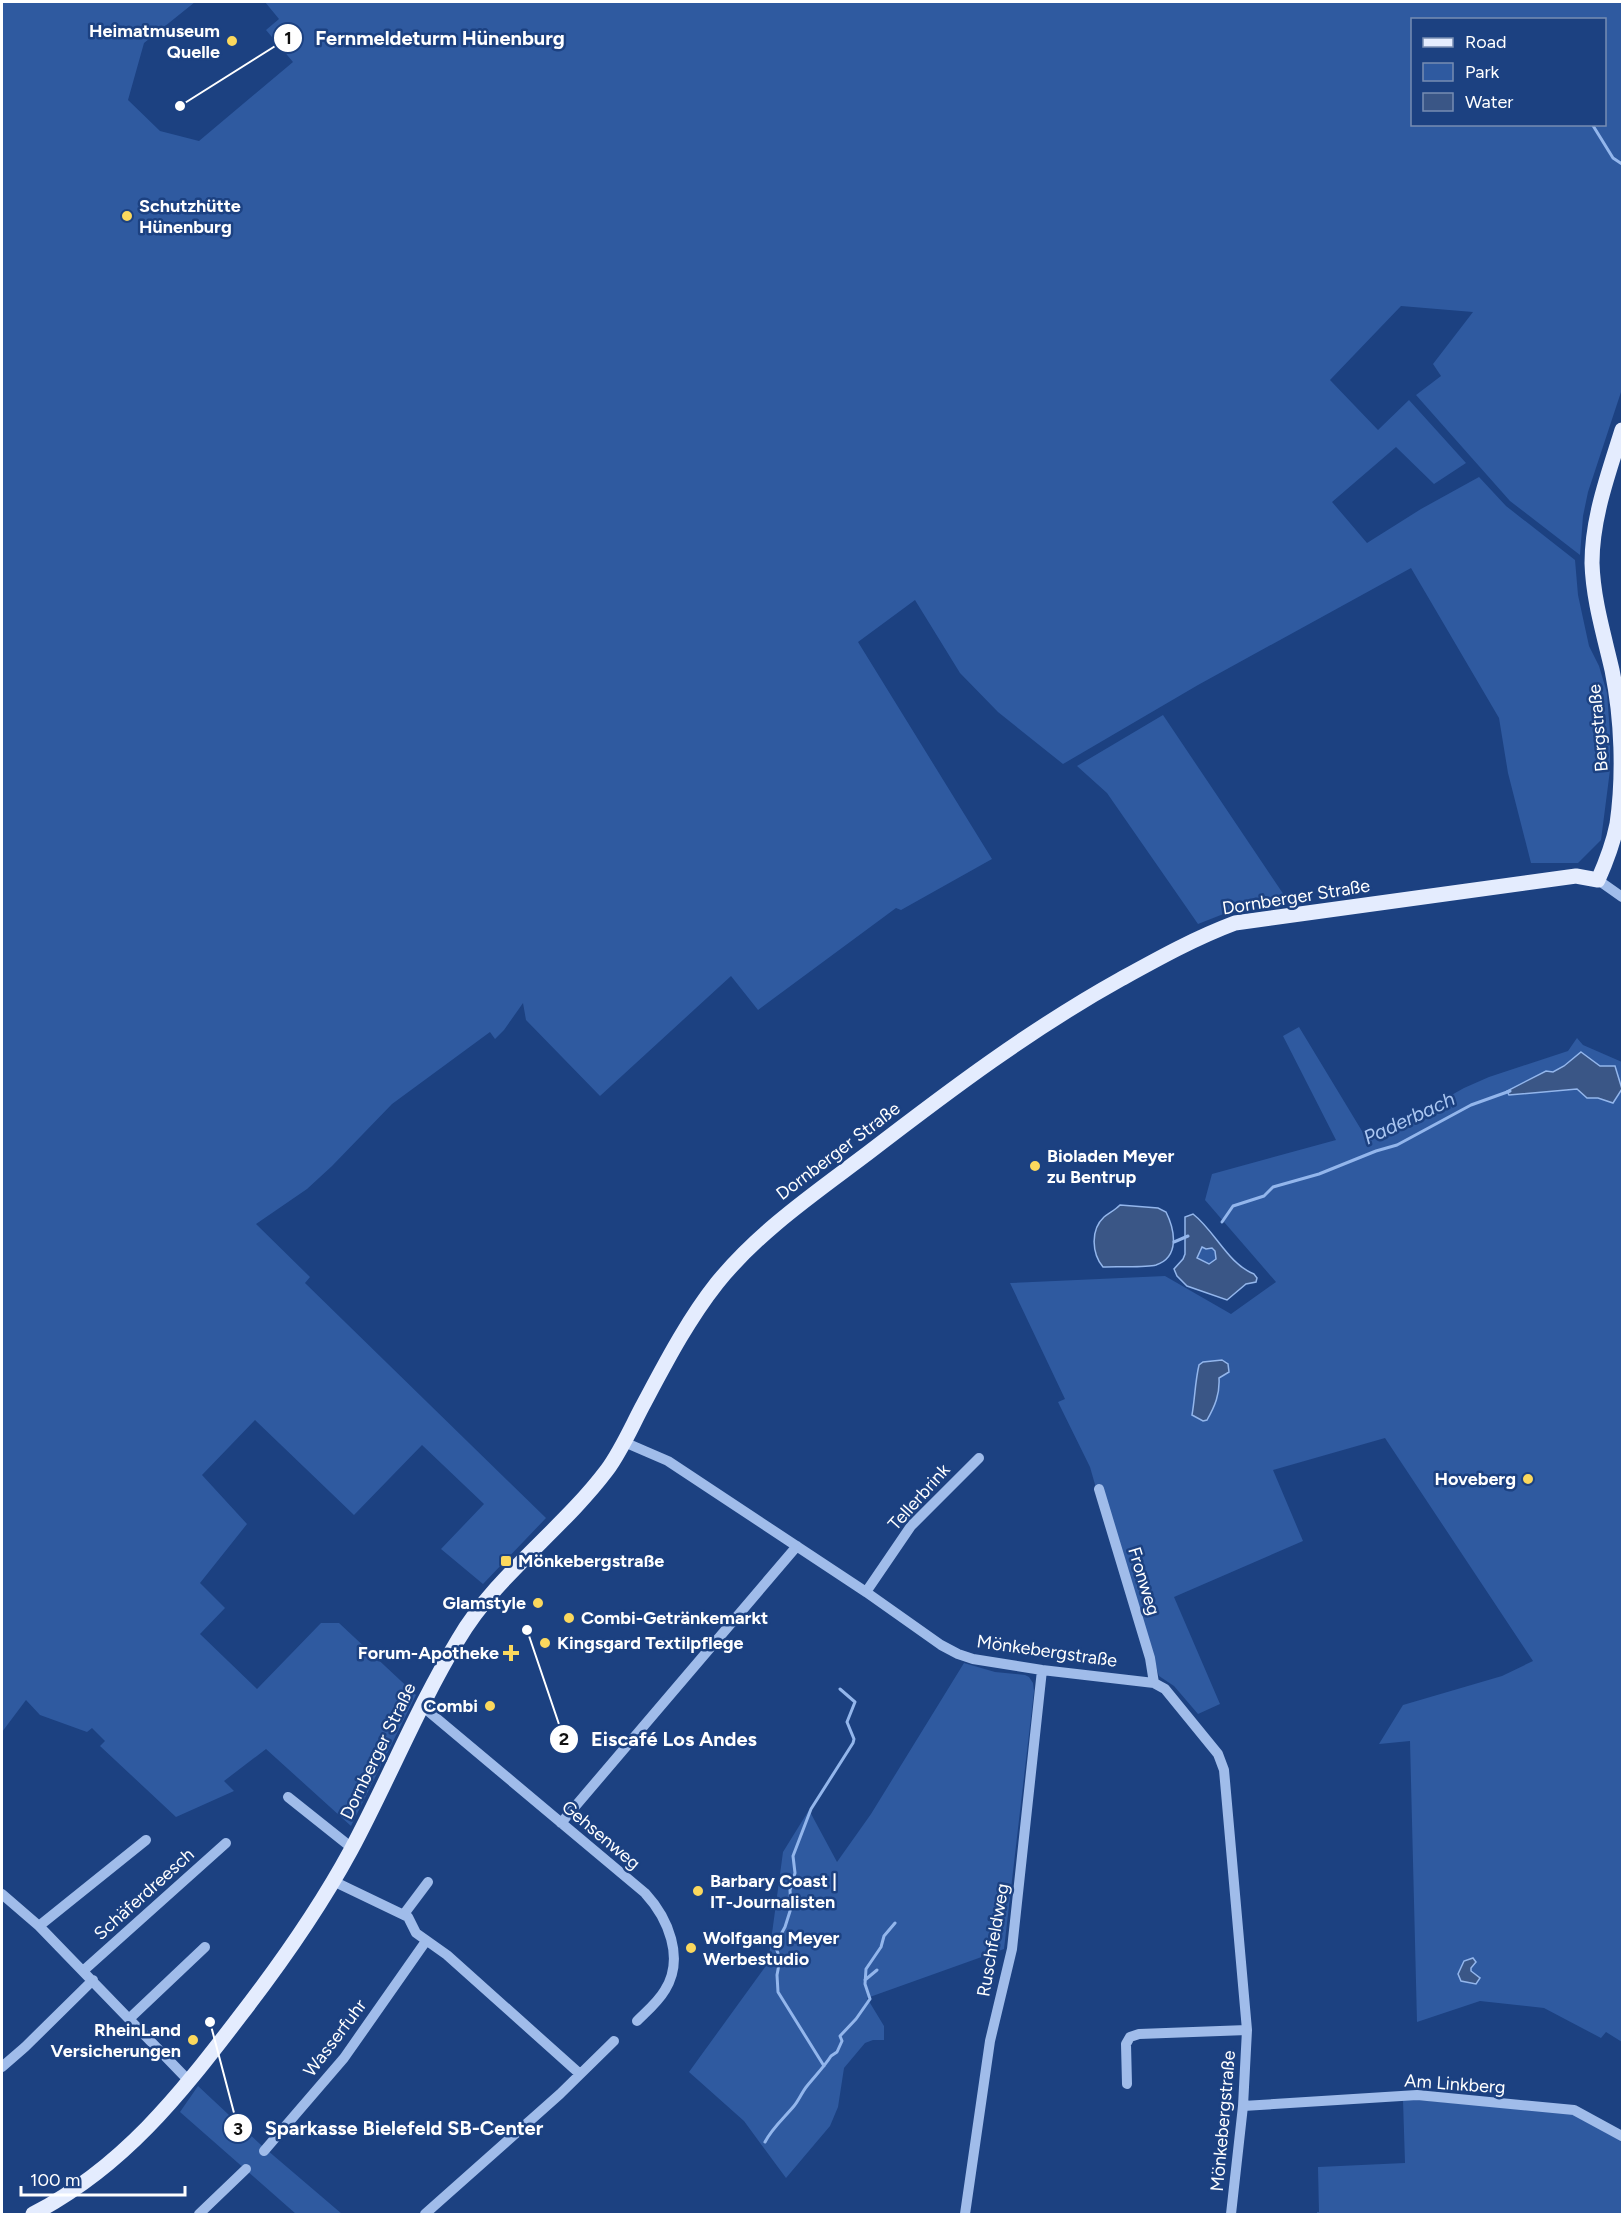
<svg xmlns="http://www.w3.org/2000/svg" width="1624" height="2216" font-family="Figtree,sans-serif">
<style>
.green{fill:#2f5aa0;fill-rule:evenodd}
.water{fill:#3a5686;stroke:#93b6ec;stroke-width:1.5;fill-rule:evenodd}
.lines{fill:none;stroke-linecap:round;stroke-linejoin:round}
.stream{stroke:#93b6ec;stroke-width:3}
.minor{stroke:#a0bcea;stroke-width:10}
.major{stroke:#e4ecfe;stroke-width:15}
.poi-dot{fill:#fbd85d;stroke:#1c4181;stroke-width:2}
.labels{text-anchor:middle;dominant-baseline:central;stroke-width:5;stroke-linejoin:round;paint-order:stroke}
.poi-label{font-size:18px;font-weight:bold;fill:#fff;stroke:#1c4181;text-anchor:start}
.street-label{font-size:18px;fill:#fff;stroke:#1c4181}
.water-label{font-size:20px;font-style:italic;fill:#abc7f2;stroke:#1c4181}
.leader{fill:none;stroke:#fff;stroke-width:2}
.callout-dot{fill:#fff;stroke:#1c4181;stroke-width:2}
.mark-label{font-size:18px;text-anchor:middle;font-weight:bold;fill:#111}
.callout-label{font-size:20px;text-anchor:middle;font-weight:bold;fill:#fff;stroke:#1c4181;stroke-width:5;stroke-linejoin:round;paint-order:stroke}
</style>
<rect width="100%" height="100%" fill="#1c4181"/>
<path class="green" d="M2 2H195L144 43 128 100 160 131 199 141 293 62 266 30 279 19 265 2H1622V389L1588 492 1583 516 1580 555 1510 501 1416 395 1441 376 1433 364 1473 312 1401 306 1330 380 1378 430 1409 400 1466 463 1434 484 1396 447 1332 502 1367 543 1421 509 1479 477 1506 506 1575 560 1578 595 1589 646 1599 666 1607 693 1610 733V770L1601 840 1578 863H1531L1508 773 1499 718 1411 568 1198 685 1063 764 998 712 960 673 915 600 858 642 992 859 901 910 896 908 758 1010 731 976 600 1096 526 1020 523 1003 504 1030 495 1039 490 1032 392 1104 332 1166 307 1189 256 1224 310 1277 305 1283 546 1518 483 1584 441 1549 484 1504 422 1445 354 1515 255 1420 202 1475 247 1524 200 1583 225 1608 200 1634 257 1689 321 1623H339L416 1695 351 1826 266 1749 224 1781 234 1791 176 1817 100 1746 105 1741 92 1728 87 1732 40 1715 26 1700 2 1732ZM1412 20H1604V124H1412Z
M1163 715 1288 901 1231 911 1198 924 1107 793 1077 766Z
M1299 1027 1365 1136 1398 1125 1464 1088 1489 1077 1568 1051 1577 1038 1583 1045 1622 1062V2042L1606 2032 1601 2038 1544 2008 1480 2001 1417 2022 1410 1741 1379 1744 1403 1705 1502 1676 1533 1661 1385 1438 1273 1470 1303 1541 1174 1597 1220 1704 1198 1714 1174 1686 1159 1676 1101 1484 1096 1488 1090 1467 1058 1402 1065 1399 1010 1283 1165 1276 1231 1314 1276 1282 1205 1200 1212 1174 1336 1140 1283 1036Z
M1202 1246C1211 1248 1217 1249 1217 1259L1209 1264 1196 1258Z
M964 1663 995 1672 1025 1675 1029 1677 1033 1683 1034 1691 1004 1949 867 1998 884 2026V2040H873L865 2043 844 2068 838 2107 830 2126 786 2178 744 2121 689 2072 768 1963 783 1852 809 1810 837 1862 871 1814Z
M198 2086 260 2144 342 2214H296L180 2112Z
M1403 2100H1417L1573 2113 1622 2140V2214H1317V2212H1319L1318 2167 1405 2163Z"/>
<path class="water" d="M1581 1052 1600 1066H1615L1622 1089 1613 1103 1598 1098H1587L1577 1089 1509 1095 1507 1091 1546 1071 1553 1072 1564 1066Z
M1120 1205 1158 1208 1166 1212C1175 1230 1180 1257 1156 1265 1145 1268 1116 1266 1103 1267 1092 1254 1090 1230 1104 1217 1109 1213 1115 1210 1120 1205Z
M1193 1214C1215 1231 1228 1264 1254 1274L1257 1278 1256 1282 1246 1284 1227 1300 1187 1286 1177 1276 1174 1269 1183 1259 1185 1254V1217ZM1202 1247 1206 1249 1212 1248 1215 1251 1216 1259 1209 1264 1197 1258Z
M1222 1360 1228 1364 1229 1372 1219 1378C1220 1394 1215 1406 1207 1420L1203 1421 1192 1415C1195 1398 1195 1382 1199 1365L1203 1362Z
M1473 1958 1476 1962 1471 1968V1971L1480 1978 1476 1984 1461 1981 1458 1974 1464 1961Z"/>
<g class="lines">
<path class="stream" d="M1592 124 1613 158 1622 164
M1222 1222 1233 1206 1264 1196 1273 1187 1319 1174 1376 1151 1397 1145 1471 1105 1510 1091
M1174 1242 1188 1236
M865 1980 877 1970
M824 2066 778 1992 777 1975 780 1959 775 1945 785 1927 791 1908 790 1890 795 1873 793 1856 811 1809 853 1743 854 1739 847 1722 855 1702 840 1689
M765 2142C772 2128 784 2118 794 2106 799 2100 802 2092 807 2086 815 2076 824 2067 831 2056L837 2052 842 2041 840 2036 856 2019 870 1999 865 1984 866 1969 881 1947 884 1936 895 1923"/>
<path class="minor" d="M1598 880 1622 897
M624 1442 668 1461 866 1592 941 1645 958 1654 973 1659 1042 1670 1154 1683 1165 1689 1218 1754 1224 1770 1247 2030 1243 2106 1231 2214
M1099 1489 1150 1658 1154 1683
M866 1592 911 1526 979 1458
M422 1706 645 1893C668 1918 685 1958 665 1990 658 2002 647 2011 637 2021
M288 1797 352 1848
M561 1823 797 1546
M333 1881 408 1917 416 1933 447 1955 580 2074
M2 1894 39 1926 190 2082
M404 1914 428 1882
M39 1926 146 1840
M83 1971 226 1843
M130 2018 205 1947
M2 2067 25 2047 93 1980
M1127 2084 1126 2044 1130 2037 1139 2034 1247 2030
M1243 2106 1417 2095 1574 2110 1622 2136
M264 2151 344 2058 426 1941
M199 2214 246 2169
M425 2214 560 2094 614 2041
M965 2214 990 2041 1012 1949 1042 1670"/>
<path class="major" d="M33 2214C123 2167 179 2096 240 2016 281 1963 319 1909 351 1850 388 1781 417 1708 458 1640 496 1575 561 1531 607 1470 621 1451 631 1428 642 1407 665 1364 687 1321 717 1283 759 1231 815 1193 868 1153 950 1090 1031 1029 1121 979 1159 958 1195 938 1235 923L1576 876 1598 880C1606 862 1613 844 1617 824 1624 775 1622 719 1612 670 1604 635 1593 599 1592 563 1592 517 1609 472 1622 430"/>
</g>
<g class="poi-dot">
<circle cx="232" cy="41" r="6"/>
<circle cx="127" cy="216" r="6"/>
<circle cx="1035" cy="1166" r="6"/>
<circle cx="1528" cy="1479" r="6"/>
<rect x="500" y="1555" width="12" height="12" rx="3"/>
<circle cx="538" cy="1603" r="6"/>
<circle cx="569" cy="1618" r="6"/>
<circle cx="545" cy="1643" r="6"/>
<path d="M508 1644h6v6h6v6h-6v6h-6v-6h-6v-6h6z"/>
<circle cx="490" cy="1706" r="6"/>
<circle cx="698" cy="1891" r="6"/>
<circle cx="691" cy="1948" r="6"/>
<circle cx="193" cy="2040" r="6"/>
</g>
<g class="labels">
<g class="poi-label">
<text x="220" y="31" text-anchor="end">Heimatmuseum<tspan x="220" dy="21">Quelle</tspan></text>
<text x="139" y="206">Schutzhütte<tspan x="139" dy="21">Hünenburg</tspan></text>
<text x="1047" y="1156">Bioladen Meyer<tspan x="1047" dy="21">zu Bentrup</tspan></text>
<text x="1516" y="1479" text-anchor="end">Hoveberg</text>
<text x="518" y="1561">Mönkebergstraße</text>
<text x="526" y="1603" text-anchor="end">Glamstyle</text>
<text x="581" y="1618">Combi-Getränkemarkt</text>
<text x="557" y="1643">Kingsgard Textilpflege</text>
<text x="499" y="1653" text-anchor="end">Forum-Apotheke</text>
<text x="478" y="1706" text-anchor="end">Combi</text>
<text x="710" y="1881">Barbary Coast |<tspan x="710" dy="21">IT-Journalisten</tspan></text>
<text x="703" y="1938">Wolfgang Meyer<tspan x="703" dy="21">Werbestudio</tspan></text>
<text x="181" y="2030" text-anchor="end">RheinLand<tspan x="181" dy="21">Versicherungen</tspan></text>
</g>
<g class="street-label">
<text transform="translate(1598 728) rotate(-95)">Bergstraße</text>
<text transform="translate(1296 897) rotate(-9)">Dornberger Straße</text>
<text transform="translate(838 1151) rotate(-37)">Dornberger Straße</text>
<text transform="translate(919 1497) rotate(-48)">Tellerbrink</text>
<text transform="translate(1144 1581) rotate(73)">Fronweg</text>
<text transform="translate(1047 1651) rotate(8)">Mönkebergstraße</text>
<text transform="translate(378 1751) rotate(-64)">Dornberger Straße</text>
<text transform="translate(601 1835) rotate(40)">Gehsenweg</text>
<text transform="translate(144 1894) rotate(-42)">Schäferdreesch</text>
<text transform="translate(993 1940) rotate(-80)">Ruschfeldweg</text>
<text transform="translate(335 2038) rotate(-53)">Wasserfuhr</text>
<text transform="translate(1455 2084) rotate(4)">Am Linkberg</text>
<text transform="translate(1223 2121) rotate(-85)">Mönkebergstraße</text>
</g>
<g class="water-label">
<text transform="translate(1409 1118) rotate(-25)">Paderbach</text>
</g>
</g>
<path class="leader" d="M180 106L288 38M527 1630L564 1739M210 2022L238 2128"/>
<g class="callout-dot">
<circle cx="180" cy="106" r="6"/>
<circle cx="527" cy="1630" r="6"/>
<circle cx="210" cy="2022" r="6"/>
<circle cx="288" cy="38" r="15"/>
<circle cx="564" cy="1739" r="15"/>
<circle cx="238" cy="2128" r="15"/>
</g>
<g class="mark-label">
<text x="288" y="44">1</text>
<text x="564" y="1745">2</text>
<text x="238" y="2135">3</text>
</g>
<g class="callout-label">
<text x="440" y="45">Fernmeldeturm Hünenburg</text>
<text x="674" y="1746">Eiscafé Los Andes</text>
<text x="404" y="2135">Sparkasse Bielefeld SB-Center</text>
</g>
<rect width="1624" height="2216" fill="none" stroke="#ffffff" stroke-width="6"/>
<rect x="1411" y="18" width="195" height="108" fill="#1c4181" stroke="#778db3" stroke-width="1.5"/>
<rect x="1423" y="38" width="30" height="9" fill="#e4ecfe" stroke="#778db3" stroke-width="1.5"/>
<text x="1465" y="48" font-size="18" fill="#ffffff">Road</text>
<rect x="1423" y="63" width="30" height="18" fill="#2f5aa0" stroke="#778db3" stroke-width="1.5"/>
<text x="1465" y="78" font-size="18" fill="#ffffff">Park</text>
<rect x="1423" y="93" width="30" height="18" fill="#3a5686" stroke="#778db3" stroke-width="1.5"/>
<text x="1465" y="108" font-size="18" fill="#ffffff">Water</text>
<path d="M21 2186v9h164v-9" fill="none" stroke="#ffffff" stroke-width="3"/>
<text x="30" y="2186" font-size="18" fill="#ffffff" stroke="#1c4181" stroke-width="4.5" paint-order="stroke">100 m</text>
</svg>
